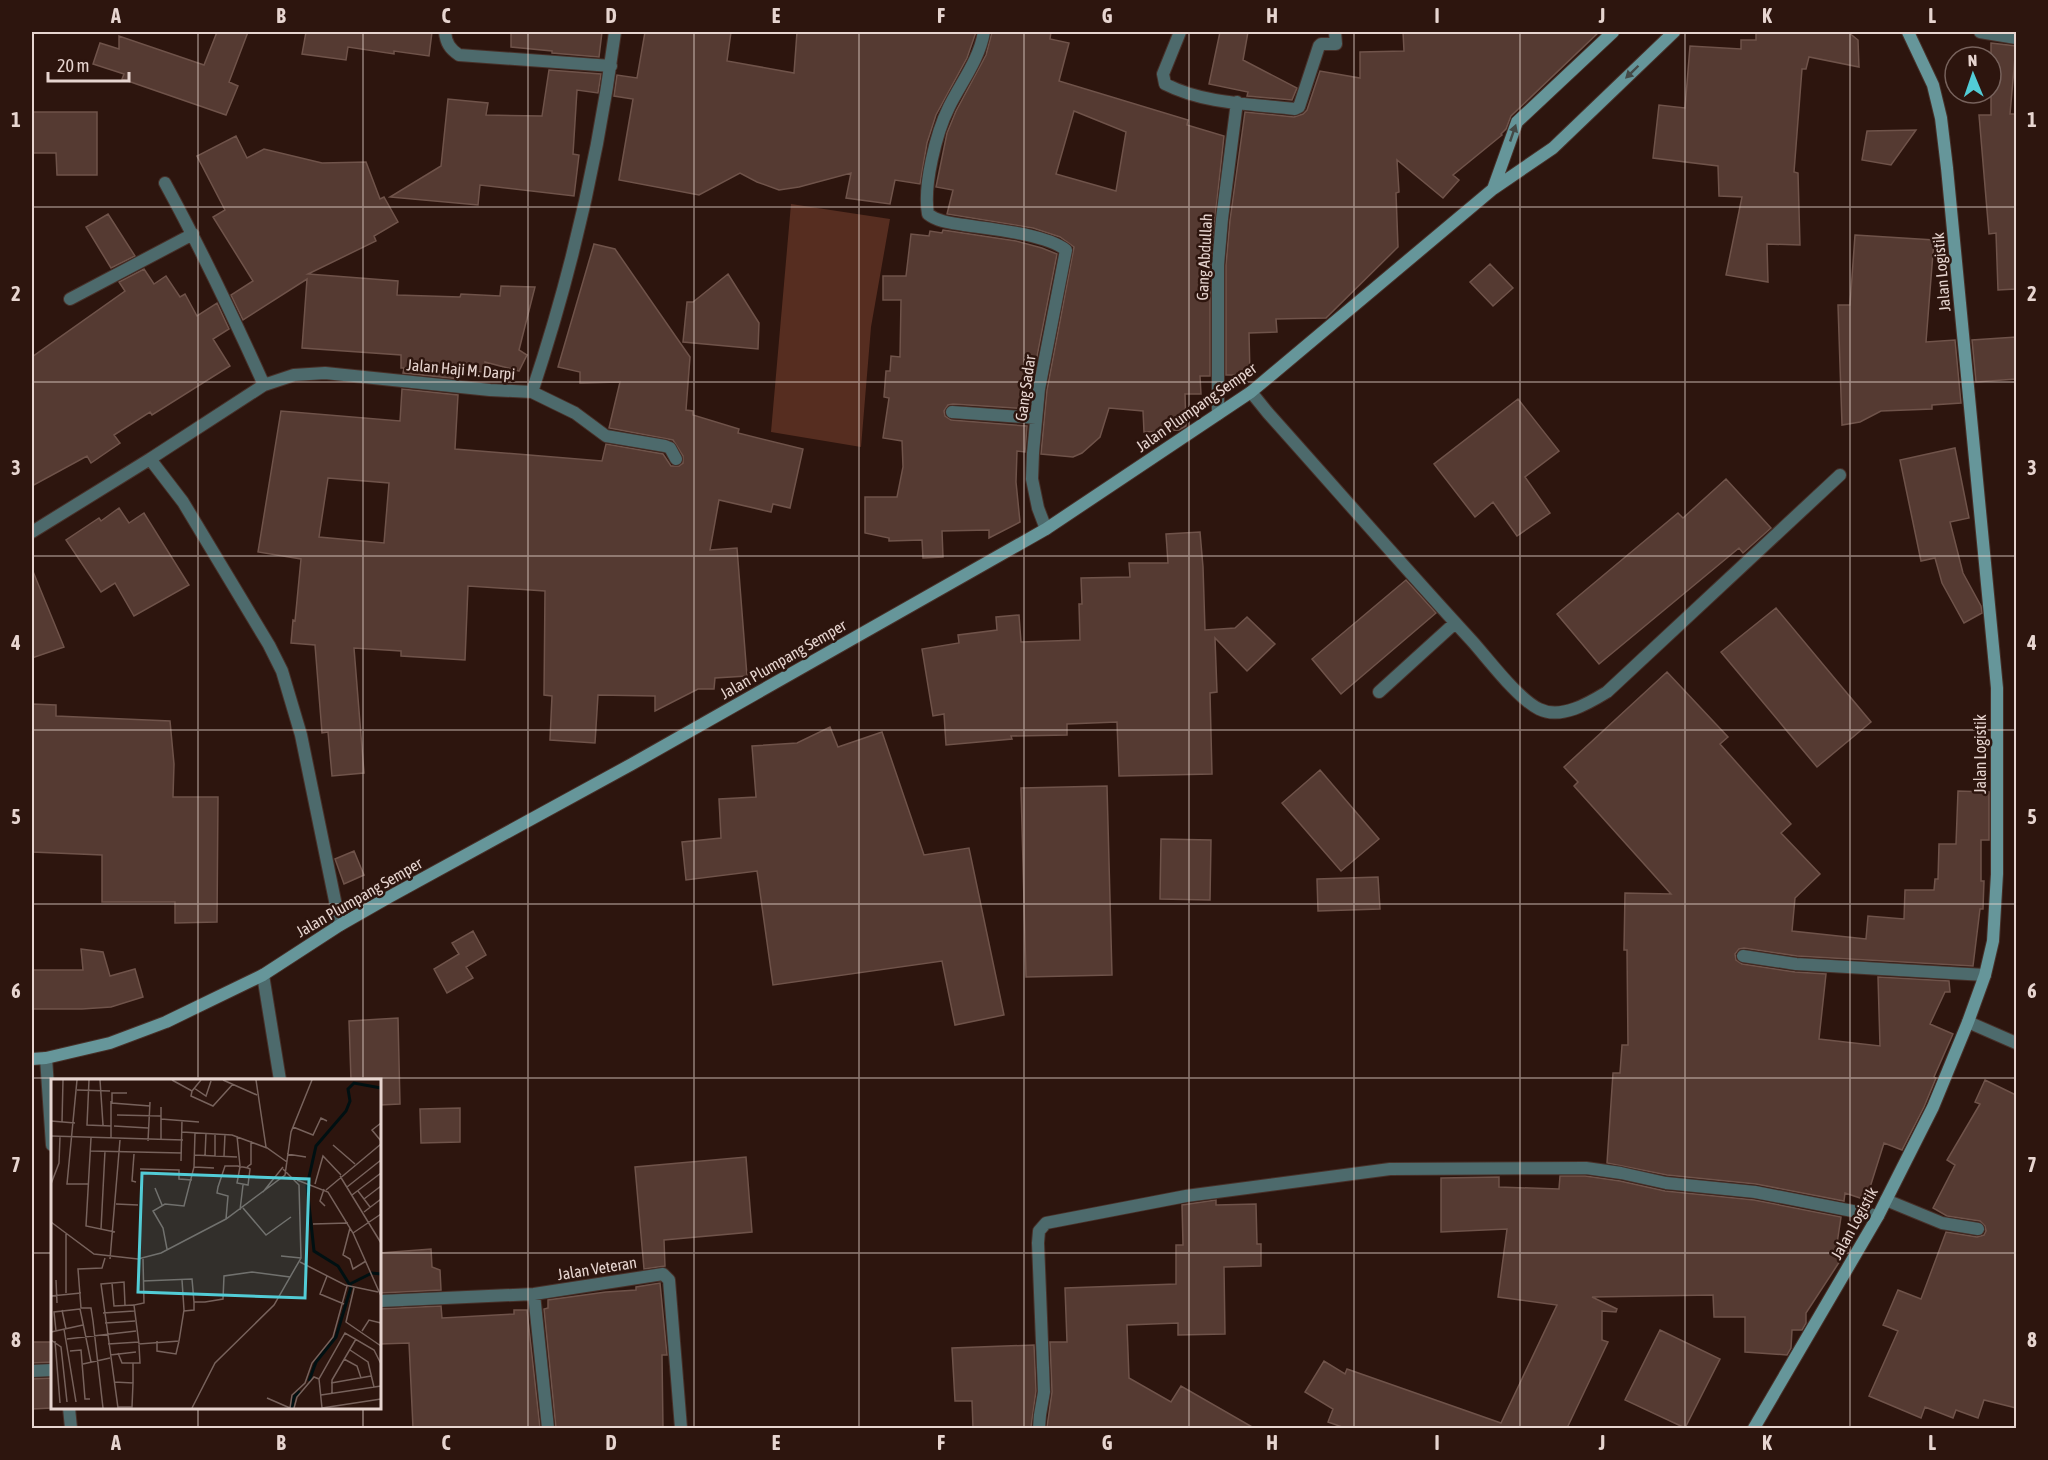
<svg xmlns="http://www.w3.org/2000/svg" width="2048" height="1460" font-family="'Asap Condensed',sans-serif">
<style>
.green{fill:#562d20}
.building{fill:#553a32;stroke:#6f534a;stroke-width:1.5;fill-rule:evenodd}
.lines{fill:none;stroke-linecap:round;stroke-linejoin:round}
.minor-casing{stroke:#473029;stroke-width:14}
.tertiary-casing{stroke:#473029;stroke-width:14}
.secondary-casing{stroke:#473029;stroke-width:14}
.minor{stroke:#4d6a6c;stroke-width:12}
.tertiary{stroke:#4d6a6c;stroke-width:12}
.secondary{stroke:#66969a;stroke-width:12}
.oneway{fill:#444946}
.grid{fill:none;stroke:#e7d5d0;stroke-width:1.5;stroke-opacity:0.55}
.labels{text-anchor:middle;dominant-baseline:central;stroke-width:5;stroke-linejoin:round;paint-order:stroke}
.street-label{font-size:16px;fill:#e7d5d0;stroke:#2d150e}
.inset-river{fill:none;stroke:#001012;stroke-width:3}
.inset-road{fill:none;stroke:#77625c;stroke-width:1.5}
.view{fill:#52ccd6;fill-opacity:0.15;stroke:#52ccd6;stroke-width:3}
.inset-edge{fill:none;stroke:#e7d5d0;stroke-width:3}
.neatline{fill:none;stroke:#e7d5d0;stroke-width:2}
.grid-label{font-size:20px;text-anchor:middle;font-weight:bold;fill:#e7d5d0}
</style>
<rect width="100%" height="100%" fill="#2d150e"/>
<path class="green" d="M791 204 890 219 871 327 861 447 771 432Z"/>
<path class="building" d="M217 32H248L229 82 238 86 226 115 122 79 124 74 93 64 100 43 119 49V36L204 65Z
M306 32H432L429 56 394 51V54L348 47 346 60 302 54Z
M511 32H602L599 57 552 53V51L511 47Z
M645 32H731L727 61 794 73 797 32H976L967 58 936 115 927 143 920 184 895 180 890 204 846 198 851 173 799 187 779 190 757 182 740 173 699 195 619 180 633 99 614 96 617 75 637 78Z
M992 32H1051L1050 39 1069 43 1059 81 1188 120 1187 125 1224 136 1210 264V376H1200L1201 394H1185L1186 426 1179 430 1144 432 1143 411 1109 408 1100 437 1082 453 1073 457 1041 454 1047 390 1074 247 1060 237 1033 228 947 214 953 190 936 187 947 133 956 111 986 55ZM1074 111 1126 132 1116 191 1056 174Z
M1220 32H1248L1243 60 1297 88 1292 100 1247 96 1248 92 1209 84Z
M1403 32H1599L1511 116 1506 129 1501 134 1502 135 1453 175 1459 180 1443 198 1397 160 1399 192 1396 193 1398 247 1326 318 1276 319 1277 332 1249 333 1250 375H1226V265L1230 220 1245 112 1294 117 1303 114 1307 110 1320 71 1360 78V52L1404 51Z
M1756 32H1848L1858 40 1859 67 1809 57 1806 69H1802L1794 172 1798 173 1800 245 1767 244 1768 282 1726 275 1742 197 1719 196 1718 166 1653 158 1659 105 1685 108 1690 46 1741 49V40H1756Z
M1991 43 2016 46 2010 114H2016V289L1998 290 1996 233 1989 234 1979 115H1991Z
M549 70 601 74 598 93 577 90 573 154 579 155 574 196 480 185 478 205 390 197 441 166 448 99 488 103 486 115 542 116Z
M32 112H97V175H57L56 153H32Z
M1916 130 1891 165 1862 160 1867 131Z
M236 136 247 158 264 149 322 163 366 162 380 199 384 197 398 222 374 236 376 241 308 274 398 281 397 295 460 297 461 294 500 296 501 286 535 287 519 350 527 355 519 371 485 362V372L460 371 459 379 403 373 404 368H401V355L302 348 307 279 243 320 231 295 253 281 213 217 225 210 197 156Z
M108 214 135 256 111 268 86 227Z
M943 230 1016 241 1042 248 1057 254 1031 387 1029 409 953 404 948 405 944 411 945 416 951 420 1027 426 1025 452 1017 451 1016 482 1020 522 989 538V530L942 531 943 557 923 558 922 540 889 541V538L865 533V497H897L903 467 902 441 883 438 889 398 884 397 886 371H890L891 356 900 357 901 300H883V276H906L911 234 929 236 930 231 942 233Z
M1855 235 1934 240 1926 342 1955 340 1961 403 1932 405V409L1881 411 1860 422 1842 425 1838 305H1850Z
M594 244 615 249 690 357 686 410 693 411V415L739 429 738 433 803 449 790 508 773 504 771 512 719 500 710 550 737 548 747 676 715 678 714 689H698L655 711V696L598 695 595 743 550 740 552 696 544 695 545 591 468 586 465 660 401 656V651L354 648 364 773 332 776 328 732 322 733 315 645 291 643 293 620 295 621 301 559 258 552 281 411 400 421 402 389 458 395 455 449 602 461 606 444 663 454 671 466H679L683 463V456L673 440 609 428 620 382 580 383V372L558 367ZM328 478 389 483 384 543 319 537Z
M1490 264 1513 288 1493 306 1470 282Z
M144 269 154 284 166 276 180 297 185 294 197 316 217 303 229 329 213 339 230 366 152 415 150 412 114 435 120 443 91 463 87 456 32 486V357L125 291 119 282Z
M728 274 759 323 758 349 683 342 687 302H693Z
M2016 337V379L1976 382 1972 340Z
M1518 399 1559 451 1525 477 1550 513 1517 536 1493 502 1475 517 1434 464Z
M1955 448 1969 518 1950 522 1963 573 1981 606 1982 613 1964 623 1942 583 1935 558 1921 561 1900 460Z
M1726 479 1771 528 1743 553 1739 548 1599 664 1557 614 1678 513 1683 518Z
M119 508 129 523 144 513 189 585 134 616 115 583 101 592 66 540 99 518 101 521Z
M1200 532 1203 567 1205 630 1235 628 1247 617 1275 644 1247 671 1215 638 1217 692 1210 693 1212 774 1119 776 1117 722 1067 724V735L1011 736 1012 739 946 745 944 714 933 716 922 649 959 643 958 635 997 630 996 617 1019 615 1021 642 1080 640 1079 604H1082L1081 578 1130 577 1129 563H1168L1166 534Z
M32 569 64 647 32 658Z
M1406 580 1436 613 1341 694 1312 659Z
M1776 608 1871 722 1817 767 1721 652Z
M1667 672 1728 737 1720 744 1791 824 1781 833 1820 874 1795 898 1792 931 1866 939 1868 916 1904 919 1905 890H1934L1935 879H1938L1939 844H1956L1958 791 1989 792V840H1981V881H1984L1983 909H1980L1973 966 1797 956 1744 948 1739 949 1735 954 1736 960 1742 964 1795 972 1826 974 1819 1039 1880 1046 1878 977 1949 981 1950 992H1945L1930 1024 1953 1034 1934 1077 1936 1078 1924 1107 1902 1150 1884 1143 1866 1200 1845 1193 1844 1201 1756 1184 1667 1175 1607 1163 1613 1073H1620L1622 1045H1628L1627 950H1624L1625 893 1671 894 1574 786 1578 782 1564 767Z
M32 704 56 705V716L170 721 174 764 173 797H218L217 922 175 923V902H102V855L32 852Z
M830 727 838 747 882 732 924 855 969 848 1004 1015 955 1025 942 961 773 985 757 871 686 880 682 842 721 838 719 799 756 797 752 746 797 743Z
M1320 770 1379 839 1341 871 1282 803Z
M1107 786 1112 975 1026 977 1021 788Z
M1161 839 1211 840 1210 900 1160 899Z
M354 851 364 875 344 884 335 859Z
M1378 877 1380 909 1318 911 1317 879Z
M473 931 486 955 466 967 473 978 447 993 434 969 459 954 452 943Z
M81 949 103 952 110 976 135 969 143 997 111 1007 82 1009H32L33 970H83Z
M398 1018 400 1104 380 1105V1080H351L349 1021Z
M1985 1080 2016 1095V1408L1984 1400 1978 1418 1956 1410 1953 1418 1925 1407 1921 1418 1869 1396 1898 1331 1883 1325 1898 1290 1921 1299 1946 1232 1977 1237 1984 1235 1986 1231 1985 1226 1980 1221 1947 1216 1933 1208 1955 1165 1947 1160 1980 1104 1975 1102Z
M460 1108V1142L421 1143 420 1109Z
M746 1157 752 1232 664 1240 665 1266 644 1269 635 1167Z
M1560 1176H1585L1620 1181 1665 1191 1754 1200 1841 1217 1835 1257 1840 1261 1806 1313V1323L1802 1330H1792L1791 1348 1787 1355 1745 1352V1317H1714L1713 1295 1592 1297 1617 1309 1616 1312 1602 1311V1340L1608 1342 1567 1428H1345L1328 1422 1333 1409 1305 1392 1324 1361 1345 1374 1347 1369 1501 1423 1557 1305 1498 1297 1507 1229 1441 1232V1178L1499 1177V1187L1559 1189Z
M1216 1200V1205L1256 1204 1257 1244H1261V1266L1224 1267 1225 1334 1178 1335V1323L1127 1325 1129 1378 1171 1402 1181 1386 1254 1428 1047 1427 1052 1392 1050 1342H1067L1065 1288 1176 1284V1245H1183L1182 1205Z
M431 1249 432 1267 440 1270 441 1290 380 1293V1253Z
M660 1283 667 1355H662L663 1428H556L544 1309 548 1308V1300L606 1292 636 1290V1287Z
M441 1306 442 1318 514 1314V1310H527L540 1428H413L409 1343 380 1344V1309Z
M1660 1330 1720 1359 1685 1428 1625 1400Z
M32 1342H52V1362L32 1363Z
M1034 1345 1036 1391 1031 1427 1029 1428H973L972 1401H955L952 1348Z
M52 1378V1408L32 1409V1379Z"/>
<g class="lines">
<g class="minor-casing">
<path id="minor" d="M445 32C446 43 450 49 459 55L611 66
M984 32C979 60 962 81 949 107 936 133 923 186 928 214 938 222 952 223 964 225 991 229 1045 234 1066 250L1039 389 1033 453 1032 479 1038 508 1046 529
M1180 32 1163 74 1165 84C1204 104 1252 104 1295 109L1299 107 1319 46 1321 44H1336L1335 32
M165 183C201 249 233 316 264 385
M70 299 193 234
M532 392 575 413 606 436 665 446 670 448 676 459
M1251 392 1268 413C1336 489 1403 566 1472 641 1489 660 1518 699 1539 709 1561 720 1589 703 1607 692L1840 475
M952 412 1036 418
M1218 414V265L1222 219 1237 102
M32 532 150 459
M1379 692 1455 623
M340 925 301 735 282 671 269 645 183 502 150 459 264 385 294 375 325 373 490 390 532 392C571 275 599 154 615 32
M1743 956 1796 964 1985 975
M263 975 280 1080
M1968 1022 2016 1043
M46 1058 52 1145
M1886 1200 1942 1223 1978 1229
M534 1294 548 1428
M380 1301 534 1294 663 1274 669 1280 681 1428
M32 1371 52 1370
M69 1408 71 1428
M1039 1428 1040 1415 1044 1392 1038 1243 1039 1231 1046 1223 1186 1196 1390 1169 1586 1168 1621 1173 1666 1183 1755 1192 1878 1216"/>
</g>
<g class="tertiary-casing">
<path id="tertiary" d="M1980 32 2016 38"/>
</g>
<g class="secondary-casing">
<path id="secondary" d="M1493 189 1517 122 1613 32
M32 1059 46 1058 110 1043 166 1022 263 975 340 925 389 897 632 764 1046 529 1251 392 1493 189 1553 148 1674 32
M1754 1428 1878 1216 1933 1107 1968 1022 1985 975 1993 941 1997 874V688L1947 168 1941 118 1933 85 1908 32"/>
</g>
<use href="#minor" class="minor"/>
<use href="#tertiary" class="tertiary"/>
<use href="#secondary" class="secondary"/>
</g>
<defs><path id="oneway-solid" d="M-6-.8H1V-3.2L6.5 0L1 3.2V.8H-6Z" transform="scale(1.5)"/></defs>
<g class="oneway">
<use href="#oneway-solid" transform="translate(1632 72) rotate(136)"/>
<use href="#oneway-solid" transform="translate(1513 133) rotate(-71)"/>
</g>
<path class="grid" d="M198 32V1080M363 32V1080M528 32V1428M694 32V1428M859 32V1428M1024 32V1428M1189 32V1428M1354 32V1428M1520 32V1428M1685 32V1428M1850 32V1428M32 207H2016M32 382H2016M32 556H2016M32 730H2016M32 904H2016M32 1078H2016M32 1253H52M380 1253H2016M198 1408V1428M363 1408V1428"/>
<g class="labels">
<g class="street-label">
<text transform="translate(1204 257) rotate(-87)">Gang Abdullah</text>
<text transform="translate(1941 272) rotate(-95)">Jalan Logistik</text>
<text transform="translate(461 369) rotate(5)">Jalan Haji M. Darpi</text>
<text transform="translate(1025 388) rotate(-82)">Gang Sadar</text>
<text transform="translate(1196 407) rotate(-35)">Jalan Plumpang Semper</text>
<text transform="translate(783 659) rotate(-30)">Jalan Plumpang Semper</text>
<text transform="translate(1980 754) rotate(-90)">Jalan Logistik</text>
<text transform="translate(359 897) rotate(-30)">Jalan Plumpang Semper</text>
<text transform="translate(1854 1223) rotate(-61)">Jalan Logistik</text>
<text transform="translate(597 1268) rotate(-9)">Jalan Veteran</text>
</g>
</g>
<g transform="translate(51 1079)">
<rect width="330" height="330" fill="#2d150e"/>
<path class="inset-river" d="M299 205 321 194 330 195M258 302 265 283 285 258 300 208 287 187 263 172 256 107 265 67 295 32 299 22 297 10 303 4 330 9M241 329 243 318 249 312"/>
<path class="inset-road" d="M26 1 16 105H38M38 1 36 46 60 47M49 1 52 46M121 1 141 12 150 1M172 1 206 16M205 1 215 68 236 83M143 9 155 17 160 2M26 11 59 12M141 12 140 17 162 27 182 5M76 14H61V24L99 27M60 22V59M66 36 110 37M110 40 148 43M0 42 24 44M11 43 12 1M330 44 321 51 330 62M63 47 97 49M242 48 262 56 270 39 276 42M131 53 181 56 216 69M0 57 132 61M186 57 189 87M40 59 35 147 64 153M110 61V28M97 62 99 23M282 66 304 85M40 72 131 74M83 75 81 102 85 103M236 75 255 78M143 76 186 78M154 77 155 54M164 77V55M173 77 174 55M130 82 131 41M143 88 163 89M196 88 200 85V62M89 90 128 91V100L141 101M289 97 330 164M246 101 277 113 302 154 330 217M0 105 8 84 9 58M264 105 272 77 290 96M296 108 330 81M104 109 111 126M273 110 269 122 274 127M275 111 330 65M307 112 319 128M212 113 232 88M301 116 330 94M313 120 330 107M65 125 87 126M192 129 215 156 240 138M189 131 192 106M313 133 330 120M175 140 177 117 166 114 167 108 174 87H187L189 88H192L197 89 199 90 197 106 186 104 189 88M0 143 43 175 87 180 110 174 175 140 234 96 240 53 261 1M262 145 297 144M299 149 292 176 299 180 302 190 315 182M50 150 54 72M302 154 330 135M15 155V214M116 170 112 149 102 132 114 125 133 127 143 88 144 54M230 177 250 179M59 180 69 61M92 180 93 224 83 226 88 265 128 262 133 231 131 201M249 183 294 206 327 213M276 197 269 215 293 225M5 201 6 224M92 202 141 200 143 223H154L172 220 173 197 201 193 239 198M61 204 63 227 83 226M303 209 295 243 330 267M0 217 30 214M29 230 40 283M11 231 15 250M133 232 143 231V223M52 234 83 232M54 244 84 242M13 250 25 323M5 252 3 233 29 230M311 252 318 241 330 244M0 253 32 246M16 260 85 252M0 261 10 268 16 323M4 262 9 324M106 262V272L125 275 128 262M57 265 88 263M299 271 317 283 323 308M19 272 30 271 34 320H39M67 274 71 284H82M59 276 85 273M293 280 306 287 310 299M32 285 59 279M63 303 82 304V284H89L88 266M280 304 320 297M281 314V301L305 260M270 316 330 307M216 319 239 329M67 328H81L82 304M52 329 42 242 40 229H30L27 190 51 189 54 179M67 329 50 205 73 203 74 226M141 329 164 284 223 226 250 179 248 106 232 90M239 329 241 316 254 304 261 284 282 258 296 207M243 329 246 318 263 298 268 300M271 329 268 300 294 254 323 271 330 285M271 329 330 320"/>
<path class="view" d="M91 94 258 100 254 219 87 213Z"/>
<rect width="330" height="330" class="inset-edge"/>
</g>
<rect width="2048" height="1460" fill="none" stroke="#2d150e" stroke-width="66"/>
<g transform="translate(1973 75) rotate(358)"><circle r="28" fill="#2d150e" stroke="#77625c" stroke-width="1.5"/>
<path d="M0-4.5L10 22L0 15L-10 22Z" fill="#52ccd6"/>
<text y="-9" font-size="16" font-weight="bold" text-anchor="middle" fill="#e7d5d0">N</text>
</g>
<path d="M48 72v9h81v-9" fill="none" stroke="#e7d5d0" stroke-width="3"/>
<text x="57" y="72" font-size="18" fill="#e7d5d0" stroke="#2d150e" stroke-width="4.5" paint-order="stroke">20 m</text>
<rect x="33" y="33" width="1982" height="1394" class="neatline"/>
<g class="grid-label">
<text x="116" y="23">A</text>
<text x="281" y="23">B</text>
<text x="446" y="23">C</text>
<text x="611" y="23">D</text>
<text x="776" y="23">E</text>
<text x="941" y="23">F</text>
<text x="1107" y="23">G</text>
<text x="1272" y="23">H</text>
<text x="1437" y="23">I</text>
<text x="1602" y="23">J</text>
<text x="1767" y="23">K</text>
<text x="1932" y="23">L</text>
<text x="16" y="127">1</text>
<text x="2032" y="127">1</text>
<text x="16" y="301">2</text>
<text x="2032" y="301">2</text>
<text x="16" y="475">3</text>
<text x="2032" y="475">3</text>
<text x="16" y="650">4</text>
<text x="2032" y="650">4</text>
<text x="16" y="824">5</text>
<text x="2032" y="824">5</text>
<text x="16" y="998">6</text>
<text x="2032" y="998">6</text>
<text x="16" y="1172">7</text>
<text x="2032" y="1172">7</text>
<text x="16" y="1347">8</text>
<text x="2032" y="1347">8</text>
<text x="116" y="1450">A</text>
<text x="281" y="1450">B</text>
<text x="446" y="1450">C</text>
<text x="611" y="1450">D</text>
<text x="776" y="1450">E</text>
<text x="941" y="1450">F</text>
<text x="1107" y="1450">G</text>
<text x="1272" y="1450">H</text>
<text x="1437" y="1450">I</text>
<text x="1602" y="1450">J</text>
<text x="1767" y="1450">K</text>
<text x="1932" y="1450">L</text>
</g>
</svg>
